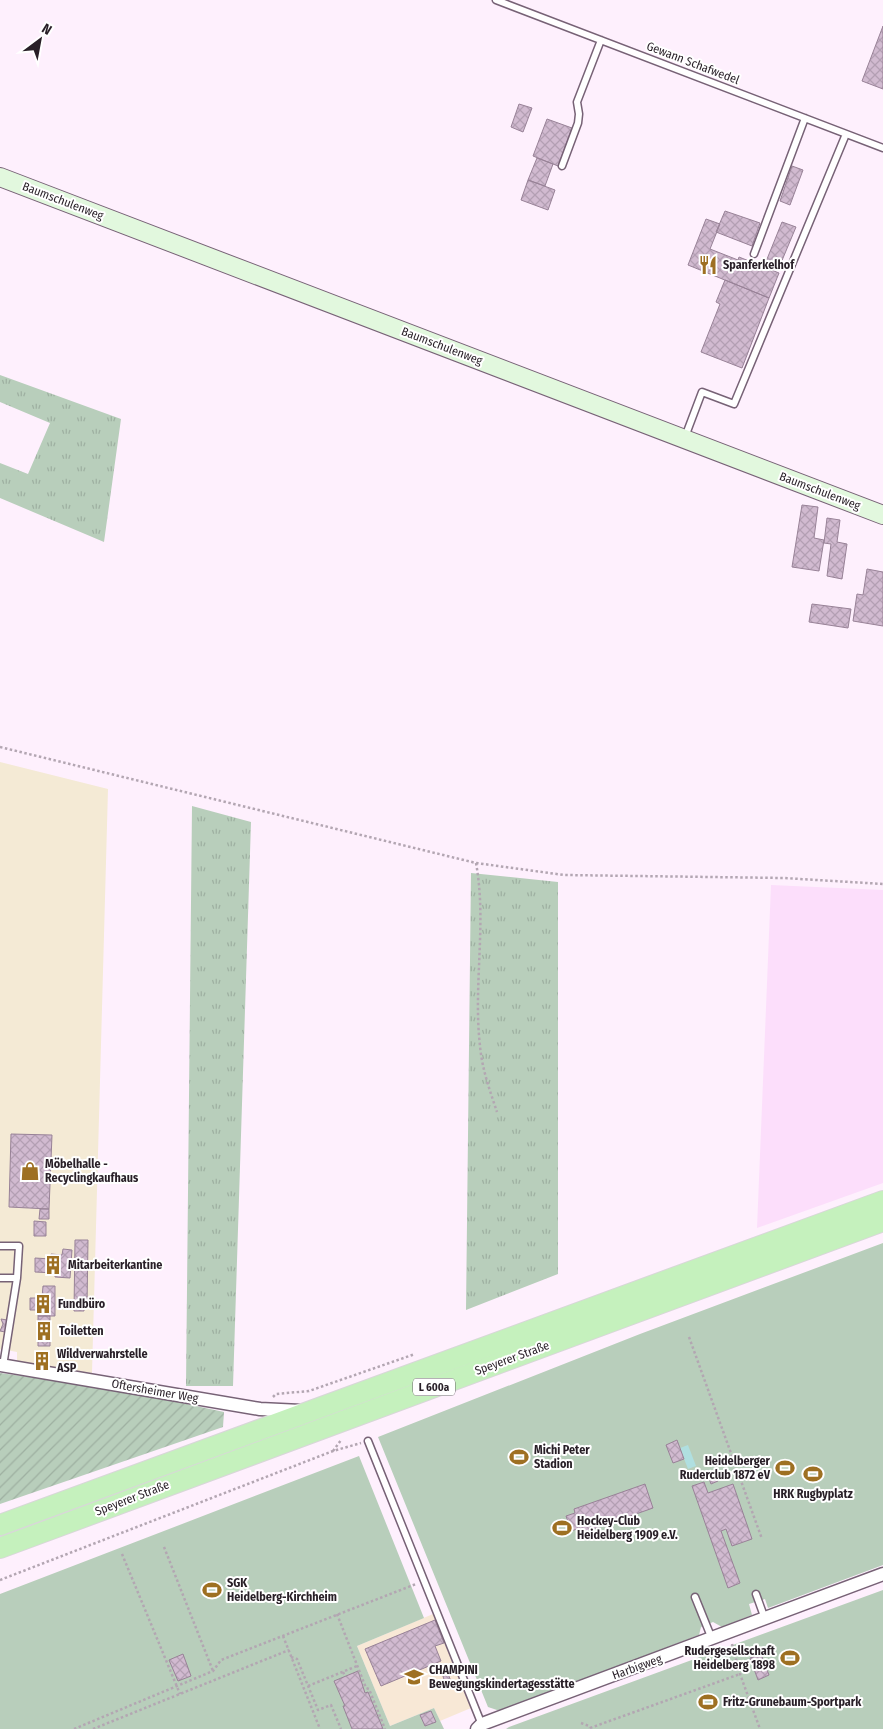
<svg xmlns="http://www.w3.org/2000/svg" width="883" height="1729" font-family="'Fira Sans Condensed',sans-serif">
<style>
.built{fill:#fcdefb}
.industrial{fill:#f4ead5}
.education{fill:#f8e8d6}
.grass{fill:url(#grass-tufts)}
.garden{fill:url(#garden-furrows)}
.pitch{fill:#b8cebb}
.water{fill:#b0dfe0}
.building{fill:url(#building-cross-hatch);stroke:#988297}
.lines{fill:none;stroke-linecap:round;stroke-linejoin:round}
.lane-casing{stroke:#776276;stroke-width:9}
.street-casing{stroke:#776276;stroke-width:15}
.secondary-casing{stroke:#776276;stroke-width:20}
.primary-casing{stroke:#d8d7d8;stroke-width:22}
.path{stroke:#b3a6b2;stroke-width:2.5;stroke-dasharray:2.5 2.5;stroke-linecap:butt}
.lane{stroke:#fff;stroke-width:6}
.street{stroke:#fff;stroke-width:12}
.secondary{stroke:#e2f8de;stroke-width:18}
.primary{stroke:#c5f1bd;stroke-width:20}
.labels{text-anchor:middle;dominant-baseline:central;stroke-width:4;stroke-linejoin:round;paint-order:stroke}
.shield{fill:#fff;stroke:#686268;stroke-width:1}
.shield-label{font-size:11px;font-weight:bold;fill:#281f27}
.street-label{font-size:12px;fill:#281f27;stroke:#fff}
.poi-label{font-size:12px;font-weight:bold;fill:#281f27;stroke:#fff;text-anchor:start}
</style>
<defs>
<pattern id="grass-tufts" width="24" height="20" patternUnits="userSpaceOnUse" patternTransform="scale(1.25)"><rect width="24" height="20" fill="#b8cebb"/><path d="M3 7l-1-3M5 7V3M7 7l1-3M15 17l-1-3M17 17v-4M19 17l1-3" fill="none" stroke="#9eb0a1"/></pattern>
<pattern id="garden-furrows" width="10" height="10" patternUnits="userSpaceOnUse" patternTransform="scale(1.25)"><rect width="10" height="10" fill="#b8cebb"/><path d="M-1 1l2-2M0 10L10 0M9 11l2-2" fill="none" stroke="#9eb0a1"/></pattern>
<pattern id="building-cross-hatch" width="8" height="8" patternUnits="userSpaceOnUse" patternTransform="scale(1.25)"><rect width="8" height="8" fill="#d1bad0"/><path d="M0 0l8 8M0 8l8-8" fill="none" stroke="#b39fb3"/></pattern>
</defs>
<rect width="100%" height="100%" fill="#fef0fd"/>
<path class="built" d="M771 885 883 890V1183L757 1228Z"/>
<path class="industrial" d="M0 762 108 789 92 1373 17 1364V1352L1 1349 0 1350Z"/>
<path class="education" d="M433 1614 471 1708 440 1721 434 1708 390 1726 357 1646Z"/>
<path class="grass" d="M0 375 121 419 104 542 0 498V463L28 474 50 423 0 402Z
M192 806 251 822 233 1386H186Z
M471 873 558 882V1274L466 1310Z"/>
<path class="garden" d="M0 1373 117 1389 224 1412 223 1427 0 1504Z"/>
<path class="pitch" d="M883 1243V1565L768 1608 765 1599 749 1604 752 1615 722 1627 713 1622 701 1627 699 1635 500 1711 488 1707 378 1437 640 1334Z
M359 1456 424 1618 357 1646 390 1726 434 1708 444 1729H0V1594Z
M883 1590V1729H506L509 1727Z"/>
<path class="water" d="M688 1445 696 1466 688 1469 680 1448Z"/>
<path class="building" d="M883 26V89L862 81Z
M519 104 532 108 523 132 511 127Z
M547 119 572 128 558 166 533 156Z
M537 158 553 164 545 186 528 180Z
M792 166 803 170 790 205 780 201Z
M528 180 555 190 548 210 521 200Z
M725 211 760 223 752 246 716 232Z
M706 219 720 224 710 249 738 260 739 257 779 273 769 298 688 265Z
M782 222 796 227 778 270 765 264Z
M725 280 769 298 742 368 701 352 720 304 716 302Z
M802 505 818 507 814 538 824 540 819 571 792 567Z
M827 518 840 520 837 542 847 544 842 579 827 576 831 544 824 543Z
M867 569 883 572V626L853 621 857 594 863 595Z
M812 604 851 609 848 628 809 622Z
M11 1134 52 1135 49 1209 9 1207Z
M40 1209H49V1219H39Z
M34 1221 46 1222V1236H34Z
M75 1240H88L87 1307H84V1311H74Z
M63 1249 72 1250 70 1278 55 1277V1273L35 1272V1258L51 1259V1254L62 1255Z
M43 1286H55V1316H38V1310H30V1298H42Z
M38 1316H50V1346H38Z
M1 1319 7 1320 5 1332 0 1331 3 1324Z
M37 1357 48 1359 47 1366 36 1364Z
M677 1440 684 1459 673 1463 666 1445Z
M715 1470 718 1481 711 1484 707 1473Z
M704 1482 708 1493 733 1484 752 1539 732 1546 726 1529 721 1531 740 1583 728 1588 692 1486Z
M645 1484 653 1508 582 1533 580 1528 571 1531 566 1516 575 1513 574 1509Z
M435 1620 444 1643 435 1646 441 1661 381 1686 365 1649Z
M183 1654 191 1676 178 1681 169 1660Z
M761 1654 769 1675 758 1680 750 1658Z
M358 1671 365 1693 368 1692 383 1729H352L343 1706H345L334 1681Z
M447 1671 452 1684 446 1686 442 1673Z
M431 1711 436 1722 425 1726 420 1715Z"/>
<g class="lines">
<g class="lane-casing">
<path id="lane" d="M496 0 883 148
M562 166 578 123 579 114 577 102 601 40
M754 254 805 118
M685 437 702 392 734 404 846 134
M0 1246H19L17 1278 3 1366
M0 1278H17
M368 1441 482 1725
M756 1594 765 1619
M695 1597 712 1639"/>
</g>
<g class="street-casing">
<path id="street" d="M0 1365 260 1409 301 1411
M477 1729 482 1724 883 1574"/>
</g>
<g class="secondary-casing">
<path id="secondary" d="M0 177 883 515"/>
</g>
<g class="primary-casing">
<path id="primary" d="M0 1525 883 1201
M0 1548 883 1221"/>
</g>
<path class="path" d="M0 747 476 863 564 875 784 878 883 884
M476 863C487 923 473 985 480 1046 482 1069 490 1091 497 1112
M689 1337 762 1539
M273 1397 276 1394 309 1391 415 1354
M333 1451 341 1440
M164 1547 213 1671
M122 1554 180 1694
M0 1580 333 1451 361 1443
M337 1614 366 1688 369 1689 385 1729
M283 1636 320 1729
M732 1644 740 1674 760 1729
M291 1657 297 1659 318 1710 331 1705 341 1729
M343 1672 345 1676
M308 1686 357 1666
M581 1723 589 1726 590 1728
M590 1728 740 1674
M74 1729 213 1671 221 1660 416 1584
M93 1729 289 1650"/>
<use href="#lane" class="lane"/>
<use href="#street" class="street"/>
<use href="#secondary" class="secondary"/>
<use href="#primary" class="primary"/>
</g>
<defs>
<g id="restaurant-bare" transform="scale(1.5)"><path d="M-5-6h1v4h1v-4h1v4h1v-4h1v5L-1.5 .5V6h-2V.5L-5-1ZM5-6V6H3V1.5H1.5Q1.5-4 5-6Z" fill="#9e7022" stroke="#fff" stroke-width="2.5" paint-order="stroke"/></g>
<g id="shop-bare" transform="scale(1.5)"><path d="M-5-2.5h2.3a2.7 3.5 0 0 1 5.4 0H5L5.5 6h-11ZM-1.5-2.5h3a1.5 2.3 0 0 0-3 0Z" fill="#9e7022" stroke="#fff" stroke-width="2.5" paint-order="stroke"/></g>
<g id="building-bare" transform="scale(1.5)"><path d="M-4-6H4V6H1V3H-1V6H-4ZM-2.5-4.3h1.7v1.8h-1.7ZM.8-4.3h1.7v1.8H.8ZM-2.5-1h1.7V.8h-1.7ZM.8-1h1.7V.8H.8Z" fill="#9e7022" stroke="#fff" stroke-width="2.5" paint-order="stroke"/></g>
<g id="stadium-bare" transform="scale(1.5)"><path d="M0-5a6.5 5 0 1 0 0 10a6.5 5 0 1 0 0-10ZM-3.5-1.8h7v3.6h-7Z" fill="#9e7022" stroke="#fff" stroke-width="2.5" paint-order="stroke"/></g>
<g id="school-bare" transform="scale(1.5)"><path d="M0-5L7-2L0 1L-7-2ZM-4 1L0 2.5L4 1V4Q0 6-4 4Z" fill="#9e7022" stroke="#fff" stroke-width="2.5" paint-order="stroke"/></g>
</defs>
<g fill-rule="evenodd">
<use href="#restaurant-bare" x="708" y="265"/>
<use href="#shop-bare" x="30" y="1171"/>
<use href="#building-bare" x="53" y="1265"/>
<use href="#building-bare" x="43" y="1304"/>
<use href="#building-bare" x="44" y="1331"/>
<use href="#building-bare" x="42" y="1361"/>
<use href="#stadium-bare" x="519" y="1457"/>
<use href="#stadium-bare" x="785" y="1468"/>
<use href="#stadium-bare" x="813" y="1474"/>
<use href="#stadium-bare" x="562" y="1528"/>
<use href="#stadium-bare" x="212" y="1590"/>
<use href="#stadium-bare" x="790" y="1658"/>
<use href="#school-bare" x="414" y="1677"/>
<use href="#stadium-bare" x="708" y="1702"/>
</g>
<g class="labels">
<rect class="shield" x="413" y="1378.5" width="42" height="17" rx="4"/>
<g class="shield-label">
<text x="434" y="1387">L 600a</text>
</g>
<g class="street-label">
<text transform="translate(693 63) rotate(21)">Gewann Schafwedel</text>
<text transform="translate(63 201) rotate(21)">Baumschulenweg</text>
<text transform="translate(442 346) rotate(21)">Baumschulenweg</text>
<text transform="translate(820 491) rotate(21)">Baumschulenweg</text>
<text transform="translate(512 1358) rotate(-20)">Speyerer Straße</text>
<text transform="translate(155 1391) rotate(10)">Oftersheimer Weg</text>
<text transform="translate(132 1498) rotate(-21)">Speyerer Straße</text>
<text transform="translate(637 1667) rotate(-20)">Harbigweg</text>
</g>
<g class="poi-label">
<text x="723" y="265">Spanferkelhof</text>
<text x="45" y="1164">Möbelhalle -<tspan x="45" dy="14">Recyclingkaufhaus</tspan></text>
<text x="68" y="1265">Mitarbeiterkantine</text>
<text x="58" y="1304">Fundbüro</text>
<text x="59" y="1331">Toiletten</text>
<text x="57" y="1354">Wildverwahrstelle<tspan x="57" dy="14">ASP</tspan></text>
<text x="534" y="1450">Michi Peter<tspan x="534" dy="14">Stadion</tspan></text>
<text x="770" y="1461" text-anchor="end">Heidelberger<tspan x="770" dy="14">Ruderclub 1872 eV</tspan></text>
<text x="813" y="1494" text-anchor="middle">HRK Rugbyplatz</text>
<text x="577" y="1521">Hockey-Club<tspan x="577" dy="14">Heidelberg 1909 e.V.</tspan></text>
<text x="227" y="1583">SGK<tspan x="227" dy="14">Heidelberg-Kirchheim</tspan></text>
<text x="775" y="1651" text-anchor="end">Rudergesellschaft<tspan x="775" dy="14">Heidelberg 1898</tspan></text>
<text x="429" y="1670">CHAMPINI<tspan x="429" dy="14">Bewegungskindertagesstätte</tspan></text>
<text x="723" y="1702">Fritz-Grunebaum-Sportpark</text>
</g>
</g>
<g transform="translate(40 40) rotate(32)" stroke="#ffffff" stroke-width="4" paint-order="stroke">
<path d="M0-4L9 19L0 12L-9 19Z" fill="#281f27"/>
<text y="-8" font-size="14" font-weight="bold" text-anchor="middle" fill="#281f27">N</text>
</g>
</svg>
